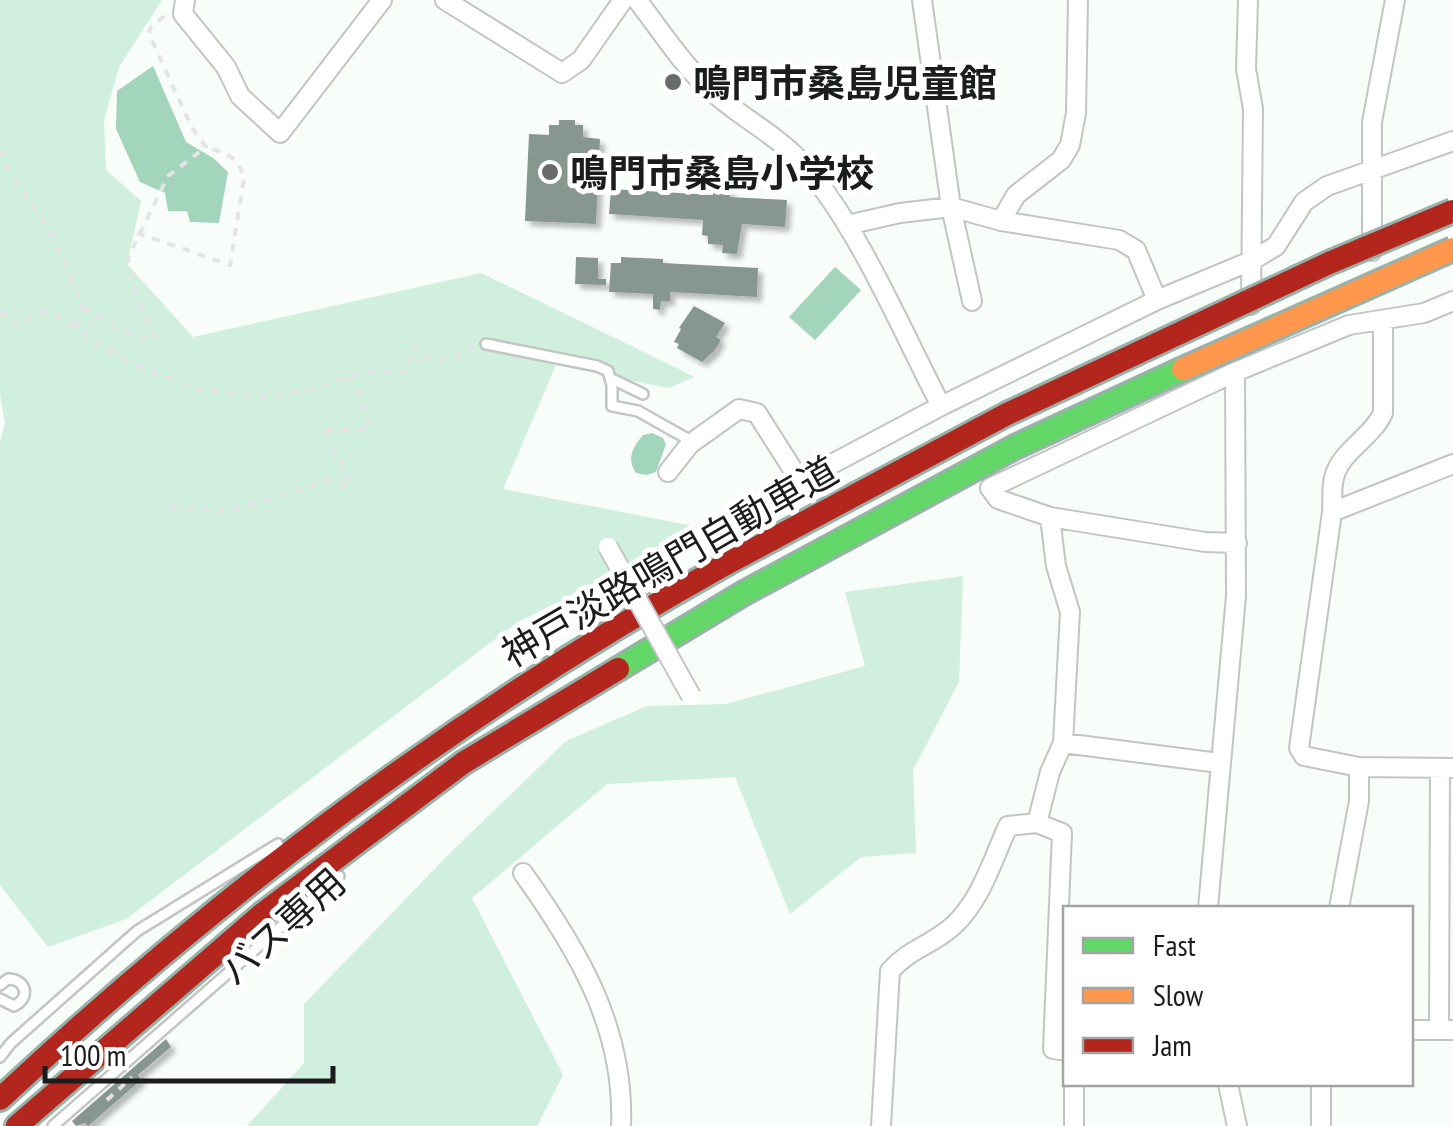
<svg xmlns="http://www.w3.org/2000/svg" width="1453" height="1126" font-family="'PT Sans Narrow','Noto Sans JP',sans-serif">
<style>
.green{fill:#d0efde}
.water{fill:#a3d4bc}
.building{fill:#879790;filter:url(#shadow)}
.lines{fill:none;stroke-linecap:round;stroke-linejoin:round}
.lane-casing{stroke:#c2c5c3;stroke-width:14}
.street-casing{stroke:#c2c5c3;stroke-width:22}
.fast-casing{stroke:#99b2a9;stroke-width:28}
.jam-casing{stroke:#99b2a9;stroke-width:28}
.path{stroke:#e4e4e4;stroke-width:4;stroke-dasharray:8 8;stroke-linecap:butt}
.lane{stroke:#fefffe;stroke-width:9}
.street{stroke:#fefffe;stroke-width:18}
.fast{stroke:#63d668;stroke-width:22}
.jam{stroke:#b3261e;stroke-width:22}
.street-bridge-casing{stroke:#c2c5c3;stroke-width:22;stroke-linecap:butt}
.fast-bridge-casing{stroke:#99b2a9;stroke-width:28;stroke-linecap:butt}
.slow-bridge-casing{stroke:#99b2a9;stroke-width:28;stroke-linecap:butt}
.jam-bridge-casing{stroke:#99b2a9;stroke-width:28;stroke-linecap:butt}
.street-bridge{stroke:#fefffe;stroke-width:18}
.fast-bridge{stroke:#63d668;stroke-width:22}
.slow-bridge{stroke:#ff974d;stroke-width:22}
.jam-bridge{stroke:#b3261e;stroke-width:22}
.poi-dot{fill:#686b69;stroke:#fff;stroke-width:4}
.labels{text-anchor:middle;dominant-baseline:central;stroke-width:10;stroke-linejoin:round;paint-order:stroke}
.poi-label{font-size:38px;font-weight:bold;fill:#1a1d1b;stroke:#fff;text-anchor:start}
.street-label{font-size:38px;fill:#1a1d1b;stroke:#fff}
</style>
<defs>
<filter id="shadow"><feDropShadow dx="5" dy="5" stdDeviation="2.5" flood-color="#0004"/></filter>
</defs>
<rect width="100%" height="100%" fill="#f8fdfa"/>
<path class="green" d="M0 0H162L119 67 104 120 106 170 141 201 127 264 193 337 481 273 695 377 668 388 556 365 503 489 709 529 519 621 126 919 48 947 0 885V443L5 422 0 395Z
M963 576 959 682 913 770 916 853 861 857 790 914 735 777 607 784 472 898 563 1075 537 1126H247L304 1063V1004L449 854 566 741 647 706 726 704 865 666 845 592Z"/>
<path class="water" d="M153 66 186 142 213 158 228 172 219 223 190 222 187 211H168L165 193 140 182 116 129 117 91Z
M835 267 861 290 815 340 789 317Z
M652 433 663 438 666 444 656 472 646 475 636 473C626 458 633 447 643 435Z"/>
<path class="building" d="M559 120H575V125H583V137L600 139 596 224 525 221 529 134 549 135V125H559Z
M611 189 713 195V189L731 190 730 197 787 200 785 227 742 224 737 254 722 253 723 245 708 244V236L702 235 703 220 609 214Z
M576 257 598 258V279H606V285L575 284Z
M621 257 663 259V263L758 268 757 297 670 292V301H661L660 310 653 309V294L609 292 611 263H621Z
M694 306 725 323 716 337 721 340 714 351 702 362 677 348 679 344 674 342 681 329 679 328Z
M166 1039 171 1047 138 1075 141 1080 88 1126 85 1123 76 1126 72 1121Z"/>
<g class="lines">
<g class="lane-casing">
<path id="lane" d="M486 344 597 366 608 371 612 385V406L638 411 693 442
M610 378 643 394
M0 985 8 979C26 979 31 998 14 1006L0 999
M0 1057 11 1043 137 931 278 844
M53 1126 339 876"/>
</g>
<g class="street-casing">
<path id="street" d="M185 0 183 14 226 67 240 96 280 133 382 0
M445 0 562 73 581 60 623 0
M637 0C659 28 679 60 704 84 735 115 776 133 805 166 859 228 902 331 941 406
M922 0 951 207 972 301
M1248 0 1246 69 1253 109 1251 305
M1001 221 1016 195 1061 160 1070 145 1076 113 1078 0
M847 225 900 213 951 207 1001 221 1119 240 1136 250 1157 300
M1372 251V122L1395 0
M668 472 690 444 739 409 757 413 800 481 941 406 1157 300 1251 261 1276 246 1304 202 1327 186 1453 141
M1332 512 1453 464
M1050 517 1056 566 1070 612 1063 743 1050 772 1037 823 1062 833 1053 1049 1066 1051
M1237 543 1205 542 1050 517 998 499 990 488 1235 372 1349 325 1424 313 1453 301
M1063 743 1219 763
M1359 767 1304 756 1299 748 1332 512C1333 501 1331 489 1334 478 1340 451 1372 438 1383 413V320
M523 873C578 950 625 1028 621 1126
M1208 908 1236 596 1235 372
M1339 908 1359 801V767L1453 768
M1410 1030H1453
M1439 1030 1440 768
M1074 1084V1126
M1228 1084 1237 1126
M1321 1084V1126
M881 1126 890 971C910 948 933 945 954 925 981 900 993 859 1008 826L1037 823"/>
</g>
<g class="fast-casing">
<path id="fast" d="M618 669 744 593"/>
</g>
<g class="jam-casing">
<path id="jam" d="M0 1099C220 893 463 711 726 564
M17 1126 262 914 463 763 618 669"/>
</g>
<path class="path" d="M0 149 9 172 46 225 71 278 82 307 76 327
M137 233 230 265 244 179C239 156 227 154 206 147
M82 307C103 318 131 340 155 338L135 293 128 258 168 176 206 147 192 128 149 34 150 28 166 15
M0 311 18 326 40 312 51 313 121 358 193 388 266 397 307 390 366 371H408L413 346 434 360 469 352 473 345
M169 507 230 511 329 480 348 488 347 471 321 429H370L360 394 346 378
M107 1100 132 1077"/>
<use href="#lane" class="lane"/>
<use href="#street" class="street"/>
<use href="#fast" class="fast"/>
<use href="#jam" class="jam"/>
<g class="street-bridge-casing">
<path id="street-bridge" d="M608 547 691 696"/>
</g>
<g class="fast-bridge-casing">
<path id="fast-bridge" d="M744 593 1015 447 1183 369"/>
</g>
<g class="slow-bridge-casing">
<path id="slow-bridge" d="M1183 369 1453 249"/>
</g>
<g class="jam-bridge-casing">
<path id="jam-bridge" d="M726 564 1007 414 1329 263 1453 211"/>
</g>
<use href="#street-bridge" class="street-bridge"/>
<use href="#fast-bridge" class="fast-bridge"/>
<use href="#slow-bridge" class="slow-bridge"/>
<use href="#jam-bridge" class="jam-bridge"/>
</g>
<g class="poi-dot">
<circle cx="673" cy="82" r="10"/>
<circle cx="550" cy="172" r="10"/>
</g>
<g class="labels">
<g class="poi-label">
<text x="693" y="82">鳴門市桑島児童館</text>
<text x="570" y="172">鳴門市桑島小学校</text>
</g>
<g class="street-label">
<text transform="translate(669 561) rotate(-30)">神戸淡路鳴門自動車道</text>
<text transform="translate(282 926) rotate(-42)">バス専用</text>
</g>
</g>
<rect x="1063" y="906" width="350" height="180" fill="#ffffff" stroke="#a3a5a4" stroke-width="2.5"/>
<rect x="1083" y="938" width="50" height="15" fill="#63d668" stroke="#a3a5a4" stroke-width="2.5"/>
<text x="1153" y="956" font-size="30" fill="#1a1d1b">Fast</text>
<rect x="1083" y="988" width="50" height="15" fill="#ff974d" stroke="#a3a5a4" stroke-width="2.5"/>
<text x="1153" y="1006" font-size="30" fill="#1a1d1b">Slow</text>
<rect x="1083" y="1038" width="50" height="15" fill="#b3261e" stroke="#a3a5a4" stroke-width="2.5"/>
<text x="1153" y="1056" font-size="30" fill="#1a1d1b">Jam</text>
<path d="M45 1066v15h288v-15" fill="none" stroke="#1a1d1b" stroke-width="5"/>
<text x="60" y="1066" font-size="30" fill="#1a1d1b" stroke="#ffffff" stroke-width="8" paint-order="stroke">100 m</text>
</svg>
